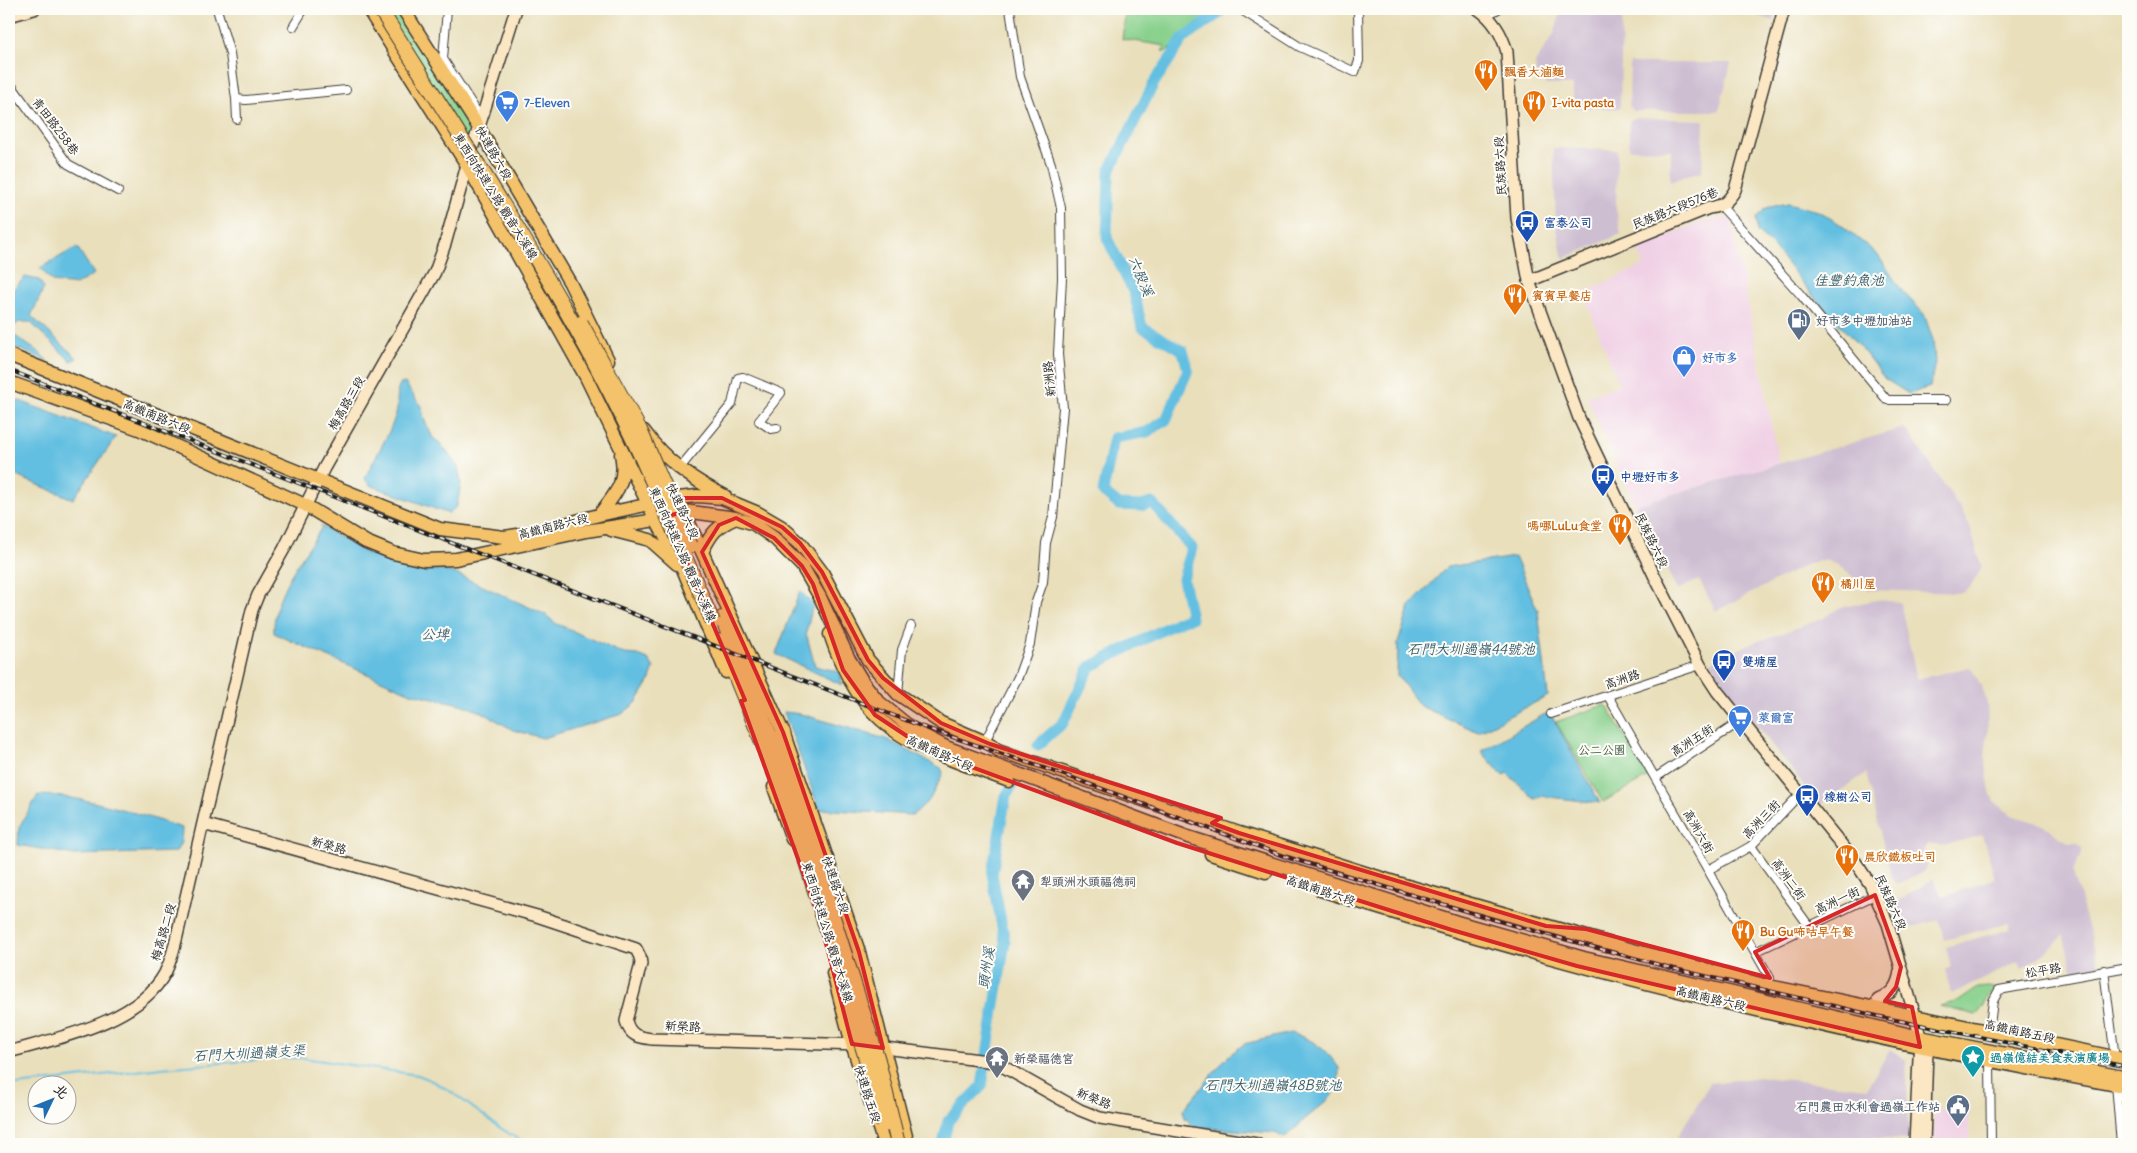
<svg xmlns="http://www.w3.org/2000/svg" width="2137" height="1153" font-family="Delius,'LXGW WenKai TC',sans-serif">
<style>
.built{fill:#f0d0e5}
.industrial{fill:#cebed2}
.green{fill:#88d08c;stroke:#527654}
.water{fill:#63bfe1;stroke:#406e7e}
.lines{fill:none;stroke-linecap:round;stroke-linejoin:round}
.stream{stroke:#63bfe1;stroke-width:2}
.river{stroke:#63bfe1;stroke-width:11}
.street-casing{stroke:#3b3934;stroke-width:10}
.secondary-casing{stroke:#3b3934;stroke-width:14}
.primary-casing{stroke:#3b3934;stroke-width:15}
.highway-casing{stroke:#3b3934;stroke-width:16}
.street{stroke:#fff;stroke-width:8}
.secondary{stroke:#fbe7c3;stroke-width:11}
.primary{stroke:#f4c26a;stroke-width:12}
.highway{stroke:#f4c26a;stroke-width:14}
.rail-casing{stroke:#1c1c1c;stroke-width:4}
.rail{stroke:#fdfcf7;stroke-width:2;stroke-dasharray:5.5;stroke-linecap:butt}
.highway-bridge-casing{stroke:#3b3934;stroke-width:16;stroke-linecap:butt}
.highway-bridge{stroke:#f4c26a;stroke-width:14}
.marked{fill:#d62828;fill-opacity:0.2;stroke:#d62828;stroke-width:4;stroke-linejoin:round}
.labels{text-anchor:middle;dominant-baseline:central;stroke-width:4;stroke-linejoin:round;paint-order:stroke}
.food-label{font-size:12px;font-weight:bold;fill:#c56008;stroke:#fdfcf7;text-anchor:start}
.shop-label{font-size:12px;font-weight:bold;fill:#366cbe;stroke:#fdfcf7;text-anchor:start}
.street-label{font-size:12px;fill:#1c1c1c;stroke:#fdfcf7}
.transit-label{font-size:12px;font-weight:bold;fill:#164399;stroke:#fdfcf7;text-anchor:start}
.service-label{font-size:12px;font-weight:bold;fill:#4e5e75;stroke:#fdfcf7;text-anchor:start}
.park-label{font-size:12px;fill:#425b43;stroke:#fdfcf7}
.worship-label{font-size:12px;font-weight:bold;fill:#5b616d;stroke:#fdfcf7;text-anchor:start}
.culture-label{font-size:12px;font-weight:bold;fill:#0d838f;stroke:#fdfcf7;text-anchor:start}
.water-label{font-size:14px;font-style:italic;fill:#385d6b;stroke:#fdfcf7}
</style>
<rect width="100%" height="100%" fill="#fdfcf7"/>
<filter id="ink" filterUnits="userSpaceOnUse"><feTurbulence type="fractalNoise" baseFrequency=".02" numOctaves="2"/><feDisplacementMap in="SourceGraphic" scale="10" xChannelSelector="R" yChannelSelector="G"/><feConvolveMatrix kernelMatrix="1 2 1 2 8 2 1 2 1" color-interpolation-filters="sRGB"/></filter>
<filter id="wash" filterUnits="userSpaceOnUse"><feTurbulence type="fractalNoise" baseFrequency=".0096" numOctaves="4" result="noise"/><feDisplacementMap in="SourceGraphic" scale="20" xChannelSelector="R" yChannelSelector="G"/><feGaussianBlur stdDeviation="1.12" result="paint"/><feColorMatrix in="noise" values="0 0 0 0 0 0 0 0 0 0 0 0 0 0 0 0 0 1.4 0 .05"/><feComposite in="paint" operator="in"/></filter>
<g filter="url(#wash)">
<rect width="100%" height="100%" fill="#e9dfbb"/>
<path class="built" d="M1731 217 1779 464 1635 505 1587 397 1619 384 1583 293 1644 265 1637 247 1702 222Z
M1934 1111H1969V1140H1934Z"/>
<path class="industrial" d="M1562 9H1622L1620 108H1573V85H1545V81L1536 80 1535 63 1554 34Z
M1699 9H1777L1774 21 1756 15 1699 12Z
M1630 63H1731L1719 111H1633L1629 105Z
M1634 118 1704 120 1702 173H1695L1670 182 1671 150 1629 149V121Z
M1553 148 1617 150 1616 209 1621 234 1563 259 1556 225Z
M1904 428 1907 430 1960 508 1970 526 1982 568 1971 585 1962 593 1869 590 1838 565 1825 560H1820L1810 563 1716 611 1699 580 1677 590 1635 505Z
M1876 600 1900 602 1917 679 1970 667 1976 676 1984 692 1987 703 1988 728 1985 757 1990 792 1994 801 2011 815 2041 824 2069 843H2076L2082 848V853L2073 872 2099 965 2073 972 2063 935 2048 951 2022 969 2019 961 1980 981 1951 994 1945 969 1951 967 1946 947 2010 929 2009 923 1944 940 1939 920 1901 930 1891 905 1933 879 1943 897 1995 878 1982 835 1941 846 1927 844 1924 849V860L1927 868 1924 872 1896 884 1893 880 1890 872 1866 773 1820 805 1724 685 1711 662 1750 644 1822 619 1839 608Z
M1890 1049 1906 1060 1909 1140 1868 1138 1866 1144H1673L1710 1083 1762 1077 1867 1088Z"/>
<path class="green" d="M373 9H397L472 129 463 152Z
M1126 9H1218L1213 16 1165 52 1162 51 1165 46 1122 39Z
M1604 705 1608 707 1648 777 1603 802 1556 722Z
M1988 987 1995 988C1987 996 1985 1008 1976 1015L1940 1006 1959 1001 1978 988Z"/>
<path class="water" d="M1788 203 1818 211 1840 224 1877 254 1902 291 1924 314 1933 340 1935 362 1930 387 1909 394 1885 379 1861 348 1814 297 1771 244 1757 232 1756 219 1766 208Z
M77 247 94 274 76 285 53 282 40 268Z
M25 277 39 280 44 288 31 316 77 358 71 361 30 322H19L13 327 9 324V294Z
M9 332 40 353 48 361 9 345Z
M405 383 422 408 424 419 433 438 440 443 458 467 461 483 457 506 449 514 370 485 365 479C374 457 389 437 396 414 399 405 395 392 400 384Z
M9 397 116 437 73 499 9 473Z
M320 525 364 552 397 564 452 572 546 615 555 623 624 654 638 655 648 659 654 668 649 682 636 703 622 714 543 738 513 730 482 712 460 704 411 693 289 640 274 633C272 594 302 559 322 527Z
M1515 557 1538 611 1548 696 1478 732 1420 706 1397 675 1398 643 1410 606 1447 567Z
M800 591 813 604 806 633 815 666 840 672 842 685 776 654Z
M784 712 801 714 886 739 941 768 943 773 930 799 913 815 819 809Z
M1545 714 1553 718 1600 803 1541 796 1535 799 1507 773 1503 776 1481 751Z
M38 795C86 796 136 813 182 828L181 842 176 852 75 855 18 845 19 827Z
M1291 1033C1313 1039 1326 1049 1339 1068 1339 1092 1332 1097 1315 1111 1304 1119 1295 1129 1285 1138L1275 1133 1194 1127 1185 1118 1183 1110 1227 1057 1244 1044Z"/>
<g class="lines">
<path class="stream" d="M9 1086 161 1068 283 1058H303L418 1075C460 1090 489 1127 529 1144"/>
<path class="river" d="M1038 745 1063 723 1090 667 1180 621 1191 618 1183 579 1192 548 1152 503 1141 506 1119 505 1103 492 1114 438 1147 432 1166 420 1188 370 1183 351 1142 327 1134 293 1107 238 1109 172 1154 83 1183 39 1220 13 1222 9
M943 1144 948 1121 982 1086 1005 942 992 874 1006 796 1012 786"/>
</g>
</g>
<g filter="url(#ink)">
<g class="lines">
<g class="street-casing">
<path id="street" d="M217 9 230 54 236 99 237 119
M447 9 443 59 482 120
M1240 9 1300 47 1355 72 1359 61 1358 9
M1487 15 1498 9
M293 27 304 9
M9 82 68 164 118 191
M236 99 246 100 346 90
M1721 206 1800 294 1887 400H1946
M679 469 732 404 738 378 743 377 781 393 759 421 771 429 777 428
M898 694 902 650 911 626
M1608 696 1770 978
M1551 714 1700 665
M985 741 1018 677 1030 644 1036 602 1043 582 1046 543 1053 517 1063 408 1058 354 1062 278 1061 208 1051 164 1020 77 1010 9
M1655 778 1741 721
M1751 846 1809 926
M1708 870 1751 846 1800 794
M1755 952 1875 895
M2104 970 2114 1050
M1990 1025 1993 1001 1999 990 2128 967
M1990 1062 1991 1144
M2116 1084 2121 1144"/>
</g>
<g class="secondary-casing">
<path id="secondary" d="M1478 9C1493 19 1502 34 1507 52L1517 218 1529 281 1579 418 1654 575 1700 665 1717 691 1854 860 1870 884 1888 924 1915 1016 1920 1037 1915 1144
M9 16 34 9
M1529 281 1709 208C1723 206 1728 202 1735 190L1784 9
M203 824 537 916 636 949 640 957 641 964 626 1021C630 1036 638 1037 652 1039L861 1045
M1878 1000C1892 994 1898 986 1900 971
M1923 1042 1927 1049 1924 1144
M877 1047 995 1062 1080 1110 1100 1118 1257 1144
M9 1052C58 1038 139 1022 165 973 171 961 174 949 177 936L252 610 258 595 284 549 324 468 435 272 445 244 467 165 516 9"/>
</g>
<g class="primary-casing">
<path id="primary" d="M368 9 467 165 586 377 656 520 683 569 726 672
M403 9 479 128 570 283 608 360
M9 355 440 529 504 537 531 533 599 515 678 498 697 496 722 498 758 513 782 527 800 543 822 572 868 660 898 694 941 723 990 744 998 750 1239 833 1397 883 1622 947 1764 985 2128 1060
M9 382 139 429 305 505 366 542 393 553 424 560 456 559 586 531 656 520 684 511 736 518 754 524 774 538 802 566 820 597 849 659 863 682 879 702 915 731 946 747 1188 837 1457 922 1584 958 1920 1037 2128 1078
M644 431C665 461 693 480 725 496
M681 505 783 732 819 835 859 952 908 1144
M599 515C616 493 627 483 621 454
M611 530 650 540 677 564
M702 552C712 532 716 527 736 518
M830 634C864 736 917 747 1009 781
M774 787 792 839
M1211 854 1266 872
M1321 890C1585 974 1855 1038 2128 1087
M833 973 852 1044 884 1144"/>
</g>
<g class="highway-casing">
<path id="highway" d="M722 618 800 809 823 885
M721 641 791 813 814 888
M783 732 790 764"/>
</g>
<use href="#street" class="street"/>
<use href="#secondary" class="secondary"/>
<use href="#primary" class="primary"/>
<use href="#highway" class="highway"/>
<g class="rail-casing">
<path id="rail" d="M9 370 923 727 1070 777 1289 858 1512 925 1671 968 1886 1018 2128 1067"/>
</g>
<use href="#rail" class="rail"/>
<g class="highway-bridge-casing">
<path id="highway-bridge" d="M380 9C467 148 560 286 631 435 660 496 686 560 713 622
M581 323 640 430 690 546
M823 885 878 1060 898 1144
M814 888 867 1062 884 1125"/>
</g>
<use href="#highway-bridge" class="highway-bridge"/>
</g>
</g>
<path class="marked" d="M678 498H722L782 527 800 543 822 572 868 660 883 678 941 723 990 744 1221 818 1212 823 1239 833 1546 926 1586 929 1770 978 1755 952 1875 895 1901 967 1896 987 1885 1001 1912 1007 1920 1047 1577 966 1452 930 1177 843 931 752 875 715 843 670 813 584 802 566 774 538 736 518 719 525 702 552 783 732 859 952 883 1048 852 1044 820 920 741 701 745 700 667 516 684 512Z"/>
<defs>
<g id="restaurant-pin" transform="scale(1.25)"><path d="M0 17L-7.5 6A9.5 9.5 0 1 1 7.5 6Z" fill="#e8710a" stroke="#fdfcf7"/><path d="M-5-6h1v4h1v-4h1v4h1v-4h1v5L-1.5 .5V6h-2V.5L-5-1ZM5-6V6H3V1.5H1.5Q1.5-4 5-6Z" fill="#fff"/></g>
<g id="supermarket-pin" transform="scale(1.25)"><path d="M0 17L-7.5 6A9.5 9.5 0 1 1 7.5 6Z" fill="#3f7fe0" stroke="#fdfcf7"/><path d="M-6-5.5h2.5l.6 2H6L4.5 2H-2.5L-4.4-4H-6ZM-1.5 3.2a1.3 1.3 0 1 0 .1 0ZM3 3.2a1.3 1.3 0 1 0 .1 0Z" fill="#fff"/></g>
<g id="bus-pin" transform="scale(1.25)"><path d="M0 17L-7.5 6A9.5 9.5 0 1 1 7.5 6Z" fill="#1a4fb4" stroke="#fdfcf7"/><path d="M-5-6H5V4H4V6H2V4H-2V6H-4V4H-5ZM-3.5-4V0h7V-4ZM-3.5 1.2v1.5H-2V1.2ZM2 1.2v1.5H3.5V1.2Z" fill="#fff"/></g>
<g id="fuel-pin" transform="scale(1.25)"><path d="M0 17L-7.5 6A9.5 9.5 0 1 1 7.5 6Z" fill="#5c6f8a" stroke="#fdfcf7"/><path d="M-5.5-6h7V0h2V4h1.3V-2.5L3-4.5l.8-.8L6-3V5H2.5V1h-1V6h-7ZM-4.2-4.7v3.2H.2V-4.7Z" fill="#fff"/></g>
<g id="shop-pin" transform="scale(1.25)"><path d="M0 17L-7.5 6A9.5 9.5 0 1 1 7.5 6Z" fill="#3f7fe0" stroke="#fdfcf7"/><path d="M-5-2.5h2.3a2.7 3.5 0 0 1 5.4 0H5L5.5 6h-11ZM-1.5-2.5h3a1.5 2.3 0 0 0-3 0Z" fill="#fff"/></g>
<g id="temple-pin" transform="scale(1.25)"><path d="M0 17L-7.5 6A9.5 9.5 0 1 1 7.5 6Z" fill="#6b7280" stroke="#fdfcf7"/><path d="M0-6L5-2H3V0L6.5 2.5H4V6H1.5V3h-3V6H-4V2.5H-6.5L-3 0V-2H-5Z" fill="#fff"/></g>
<g id="sight-pin" transform="scale(1.25)"><path d="M0 17L-7.5 6A9.5 9.5 0 1 1 7.5 6Z" fill="#0f9aa8" stroke="#fdfcf7"/><path d="M0-6L1.8-2.2L6-1.7L2.9 1.2L3.7 5.4L0 3.3L-3.7 5.4L-2.9 1.2L-6-1.7L-1.8-2.2Z" fill="#fff"/></g>
<g id="civic-pin" transform="scale(1.25)"><path d="M0 17L-7.5 6A9.5 9.5 0 1 1 7.5 6Z" fill="#5c6f8a" stroke="#fdfcf7"/><path d="M-.6-6.5H3V-4.5H.6V-3L4-1V1h2V6H-6V1h2V-1L-.6-3ZM-1.2 2.5V6h2.4V2.5Z" fill="#fff"/></g>
</defs>
<g fill-rule="evenodd">
<use href="#restaurant-pin" x="1486" y="71"/>
<use href="#supermarket-pin" x="507" y="102"/>
<use href="#restaurant-pin" x="1534" y="102"/>
<use href="#bus-pin" x="1527" y="222"/>
<use href="#restaurant-pin" x="1515" y="295"/>
<use href="#fuel-pin" x="1799" y="320"/>
<use href="#shop-pin" x="1684" y="357"/>
<use href="#bus-pin" x="1603" y="476"/>
<use href="#restaurant-pin" x="1620" y="525"/>
<use href="#restaurant-pin" x="1823" y="583"/>
<use href="#bus-pin" x="1724" y="661"/>
<use href="#supermarket-pin" x="1740" y="717"/>
<use href="#bus-pin" x="1807" y="796"/>
<use href="#restaurant-pin" x="1847" y="856"/>
<use href="#temple-pin" x="1023" y="881"/>
<use href="#restaurant-pin" x="1743" y="931"/>
<use href="#sight-pin" x="1973" y="1057"/>
<use href="#temple-pin" x="997" y="1058"/>
<use href="#civic-pin" x="1958" y="1106"/>
</g>
<g class="labels">
<g class="food-label">
<text x="1504" y="71">飄香大滷麵</text>
<text x="1552" y="102">I-vita pasta</text>
<text x="1532" y="295">賓賓早餐店</text>
<text x="1602" y="525" text-anchor="end">嗎哪LuLu食堂</text>
<text x="1840" y="583">橘川屋</text>
<text x="1864" y="856">晨欣鐵板吐司</text>
<text x="1760" y="931">Bu Gu咘咕早午餐</text>
</g>
<g class="shop-label">
<text x="524" y="102">7-Eleven</text>
<text x="1702" y="357">好市多</text>
<text x="1758" y="717">萊爾富</text>
</g>
<g class="street-label">
<text transform="translate(56 126) rotate(53)">青田路258巷</text>
<text transform="translate(494 153) rotate(60)">快速路六段</text>
<text transform="translate(1500 166) rotate(-93)">民族路六段</text>
<text transform="translate(496 196) rotate(58)">東西向快速公路 觀音大溪線</text>
<text transform="translate(1675 208) rotate(-22)">民族路六段576巷</text>
<text transform="translate(1049 379) rotate(-96)">新洲路</text>
<text transform="translate(346 403) rotate(-60)">梅高路三段</text>
<text transform="translate(157 416) rotate(22)">高鐵南路六段</text>
<text transform="translate(683 511) rotate(65)">快速路六段</text>
<text transform="translate(553 526) rotate(-14)">高鐵南路六段</text>
<text transform="translate(1652 540) rotate(64)">民族路六段</text>
<text transform="translate(683 554) rotate(66)">東西向快速公路 觀音大溪線</text>
<text transform="translate(1622 679) rotate(-19)">高洲路</text>
<text transform="translate(1692 740) rotate(-33)">高洲五街</text>
<text transform="translate(940 753) rotate(24)">高鐵南路六段</text>
<text transform="translate(1761 819) rotate(-46)">高洲三街</text>
<text transform="translate(1699 831) rotate(60)">高洲六街</text>
<text transform="translate(329 845) rotate(15)">新榮路</text>
<text transform="translate(1789 879) rotate(54)">高洲二街</text>
<text transform="translate(836 885) rotate(71)">快速路六段</text>
<text transform="translate(1321 890) rotate(18)">高鐵南路六段</text>
<text transform="translate(1837 900) rotate(-25)">高洲一街</text>
<text transform="translate(1891 902) rotate(66)">民族路六段</text>
<text transform="translate(163 932) rotate(-74)">梅高路二段</text>
<text transform="translate(828 932) rotate(73)">東西向快速公路 觀音大溪線</text>
<text transform="translate(2043 970) rotate(-10)">松平路</text>
<text transform="translate(1711 998) rotate(13)">高鐵南路六段</text>
<text transform="translate(683 1026) rotate(2)">新榮路</text>
<text transform="translate(2020 1031) rotate(12)">高鐵南路五段</text>
<text transform="translate(868 1094) rotate(72)">快速路五段</text>
<text transform="translate(1094 1098) rotate(22)">新榮路</text>
</g>
<g class="transit-label">
<text x="1544" y="222">富泰公司</text>
<text x="1620" y="476">中壢好市多</text>
<text x="1742" y="661">雙塘屋</text>
<text x="1824" y="796">橡樹公司</text>
</g>
<g class="service-label">
<text x="1816" y="320">好市多中壢加油站</text>
<text x="1940" y="1106" text-anchor="end">石門農田水利會過嶺工作站</text>
</g>
<g class="park-label">
<text x="1602" y="749">公二公園</text>
</g>
<g class="worship-label">
<text x="1040" y="881">犁頭洲水頭福德祠</text>
<text x="1014" y="1058">新榮福德宮</text>
</g>
<g class="culture-label">
<text x="1990" y="1057">過嶺億結美食表演廣場</text>
</g>
<g class="water-label">
<text transform="translate(1141 276) rotate(67)">六股溪</text>
<text x="1849" y="280">佳豐釣魚池</text>
<text x="435" y="634">公埤</text>
<text x="1471" y="649">石門大圳過嶺44號池</text>
<text transform="translate(986 968) rotate(-81)">頭州溪</text>
<text transform="translate(249 1053) rotate(-3)">石門大圳過嶺支渠</text>
<text x="1273" y="1085">石門大圳過嶺48B號池</text>
</g>
</g>
<rect width="2137" height="1153" fill="none" stroke="#fdfcf7" stroke-width="30"/>
<g transform="translate(52 1100) rotate(47)"><circle r="24" fill="#fdfcf7" stroke="#a3a29f"/>
<path d="M0-4L9 19L0 12L-9 19Z" fill="#1f6fb2"/>
<text y="-8" font-size="14" font-weight="bold" text-anchor="middle" fill="#1c1c1c">北</text>
</g>
</svg>
